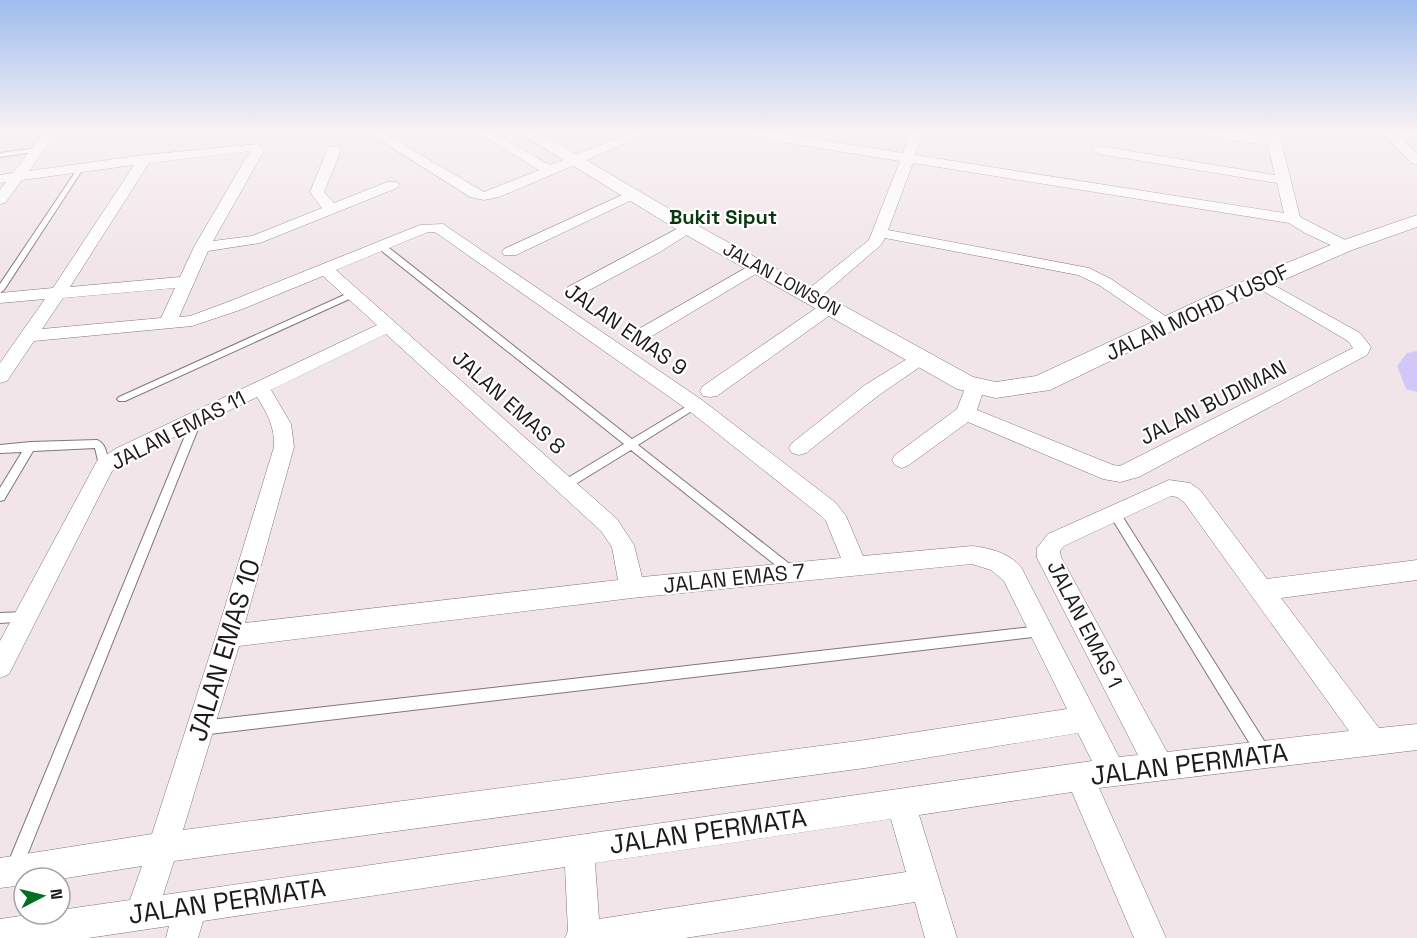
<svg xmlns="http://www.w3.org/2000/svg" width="1417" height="938" font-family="'Space Grotesk',sans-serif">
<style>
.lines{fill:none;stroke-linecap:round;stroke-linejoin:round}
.river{fill:#d1c8f7;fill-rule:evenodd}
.service-casing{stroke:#81767a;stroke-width:2}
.minor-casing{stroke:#81767a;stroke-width:1}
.tertiary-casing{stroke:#81767a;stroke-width:1}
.service{fill:#fff;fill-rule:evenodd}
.minor{fill:#fff;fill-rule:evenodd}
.tertiary{fill:#fff;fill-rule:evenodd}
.labels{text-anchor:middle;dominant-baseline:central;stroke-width:4.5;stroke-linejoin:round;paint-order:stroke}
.far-street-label{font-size:18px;fill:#1e1a1b;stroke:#fff}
.far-quarter-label{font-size:20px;font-weight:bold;fill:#0b3712;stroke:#fff}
.street-label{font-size:21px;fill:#1e1a1b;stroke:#fff}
.near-street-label{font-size:26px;fill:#1e1a1b;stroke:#fff}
</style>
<rect width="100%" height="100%" fill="#f1e5e9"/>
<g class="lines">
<path class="river" d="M1417 351V392L1406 389 1397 366 1407 353Z"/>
<g class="service-casing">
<path id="service" d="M38 148 41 150 40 151 0 157V153Z
M80 165 85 166 4 290 0 293V284Z
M378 244H384L632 439 692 403H698L700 405 698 407 638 445 796 569 798 572 796 575 792 577 788 575 631 450 569 488H561L560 485 561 482 624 444 378 248Z
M353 291 357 294 356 296 125 401H119L117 399 119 397Z
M197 416 202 419 22 868 19 873 14 876 9 873 6 868 192 419Z
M97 440C107 444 107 456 109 466L108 469H100L95 448 33 451 4 500 0 501V488L22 452 0 453V445L31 442Z
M1115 510 1119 511 1268 747 1270 752 1268 757 1263 759 1258 757 1111 517 1109 514 1111 511Z
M25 612 29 613 31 617 29 621 0 623V613Z
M1041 626 1045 627 1047 631 1045 635 1041 636 201 735 196 733 194 728 196 723 201 721Z"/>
</g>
<g class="minor-casing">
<path id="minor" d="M0 133H7L1 137Z
M43 133H56L29 171 144 155 258 144 264 151 213 241 252 236 322 208 310 192 327 150 329 147H339L341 150 324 192 334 203 387 182H397L399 185 397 188 260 243 208 251 179 317 190 316 228 302 420 225 443 224 702 400 836 503 846 516 863 556 972 546C990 548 1009 553 1021 567L1119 757 1138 755 1037 558V548L1048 534 1169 480 1190 483 1200 490 1267 579 1417 560V580L1281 598 1379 728 1417 724V750L1099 788 1166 938H1134L1072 792 919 815 957 938H925L915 902 685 938H565L568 931 565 867 203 921 198 938H166L169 926 88 938H0V919L34 914H60V910L130 900 142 866 60 879 24 878V885L0 888V858L152 834 216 636 274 447C275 427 267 413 257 397L131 458 112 471 9 674 0 678V641L97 461 117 448 377 325 323 276 240 310 192 326 34 341 7 381 0 383V363L45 299 0 303V293L53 288 134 165 22 180 5 203 0 204V190L6 182 0 183V175L13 173ZM250 151 194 247 180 277 70 287 149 163ZM428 232H435L688 410 820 515 826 521 841 558 642 577 634 545 617 519 336 270ZM175 288 161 318 42 329 63 298ZM386 334 601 531 612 547 618 580 245 623 294 447 291 424 271 390ZM1171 496 1177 497 1184 502 1349 731 1167 752 1061 557 1060 551 1064 546ZM972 564 991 570 1004 581 1067 709 865 740 183 830 239 646 632 598ZM1078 733 1092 761 163 895 174 861 865 768ZM891 819 906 872 599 919 595 863Z
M369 133H384L484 192 539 170 478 133H494L550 165 631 133H650L499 197 484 200 470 197Z
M745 133H777L903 153 910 133H923L915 155 1284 213 1277 183 1099 154 1092 150 1099 146 1275 175 1268 145 1209 137 1203 133H1239L1266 137V133H1279L1300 217 1351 243 1353 246 1345 251 1339 249 1305 233 1289 223 913 163 888 230 1089 268 1111 279 1177 324 1174 328H1162L1099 285 1078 275 885 238 881 245 818 299 812 300 804 295 806 291 869 240 900 161 751 137Z
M1382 133H1396L1417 153V164L1412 163Z
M1400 133H1417V138L1401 136Z
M633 190 638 191 640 194 638 197 516 255H504L502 252 504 249Z
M688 223 696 228 693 231 660 252 580 295H568L566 291 568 287Z
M758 261 766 266 764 269 642 342H630L627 338 630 334Z
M1259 277 1360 333 1371 347 1367 355 1139 477 1120 482 1103 479 968 422 909 465 902 468 895 465 892 460 895 455 957 409 968 381 975 380 982 381 985 386 977 410 1113 465 1120 466 1353 348 1348 341 1253 285 1251 282Z
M831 301 837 302 840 306 837 310 717 396 710 397 703 396 700 391 703 386 825 302Z
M921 352 927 354 930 358 927 362 879 395 806 453 799 455 792 453 789 448 792 443 865 385 915 354Z"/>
</g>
<g class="tertiary-casing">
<path id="tertiary" d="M520 133H540L695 224 973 377 996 382 1036 376 1217 292 1338 242 1417 215V227L1352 250 1233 302 1050 390 996 398 957 389 681 232Z"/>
</g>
<use href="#service" class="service"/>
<use href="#minor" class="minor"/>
<use href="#tertiary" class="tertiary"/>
</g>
<linearGradient id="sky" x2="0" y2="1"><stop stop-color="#9fbcee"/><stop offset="0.5" stop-color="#f9f3f5"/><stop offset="1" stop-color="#f9f3f5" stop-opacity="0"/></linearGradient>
<rect width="1417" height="265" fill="url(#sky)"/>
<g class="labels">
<g class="far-street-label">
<text transform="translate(782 279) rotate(29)">JALAN LOWSON</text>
</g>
<g class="far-quarter-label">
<text x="723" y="217">Bukit Siput</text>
</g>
<g class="street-label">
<text transform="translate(1197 312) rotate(-25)">JALAN MOHD YUSOF</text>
<text transform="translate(626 329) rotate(35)">JALAN EMAS 9</text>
<text transform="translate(509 402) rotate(42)">JALAN EMAS 8</text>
<text transform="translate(1213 402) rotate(-27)">JALAN BUDIMAN</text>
<text transform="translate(178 430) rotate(-27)">JALAN EMAS 11</text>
<text transform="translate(734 578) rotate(-6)">JALAN EMAS 7</text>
<text transform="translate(1085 624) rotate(63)">JALAN EMAS 1</text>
</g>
<g class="near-street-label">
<text transform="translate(224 650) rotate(-73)">JALAN EMAS 10</text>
<text transform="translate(1189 764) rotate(-7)">JALAN PERMATA</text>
<text transform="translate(708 831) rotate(-8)">JALAN PERMATA</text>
<text transform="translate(227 901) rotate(-8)">JALAN PERMATA</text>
</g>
</g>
<g transform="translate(42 896) rotate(83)"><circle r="28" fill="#ffffff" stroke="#a5a3a4" stroke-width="1.5"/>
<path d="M0-4.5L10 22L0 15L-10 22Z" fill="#036f20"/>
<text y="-9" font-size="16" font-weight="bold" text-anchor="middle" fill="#1e1a1b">N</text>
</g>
</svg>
